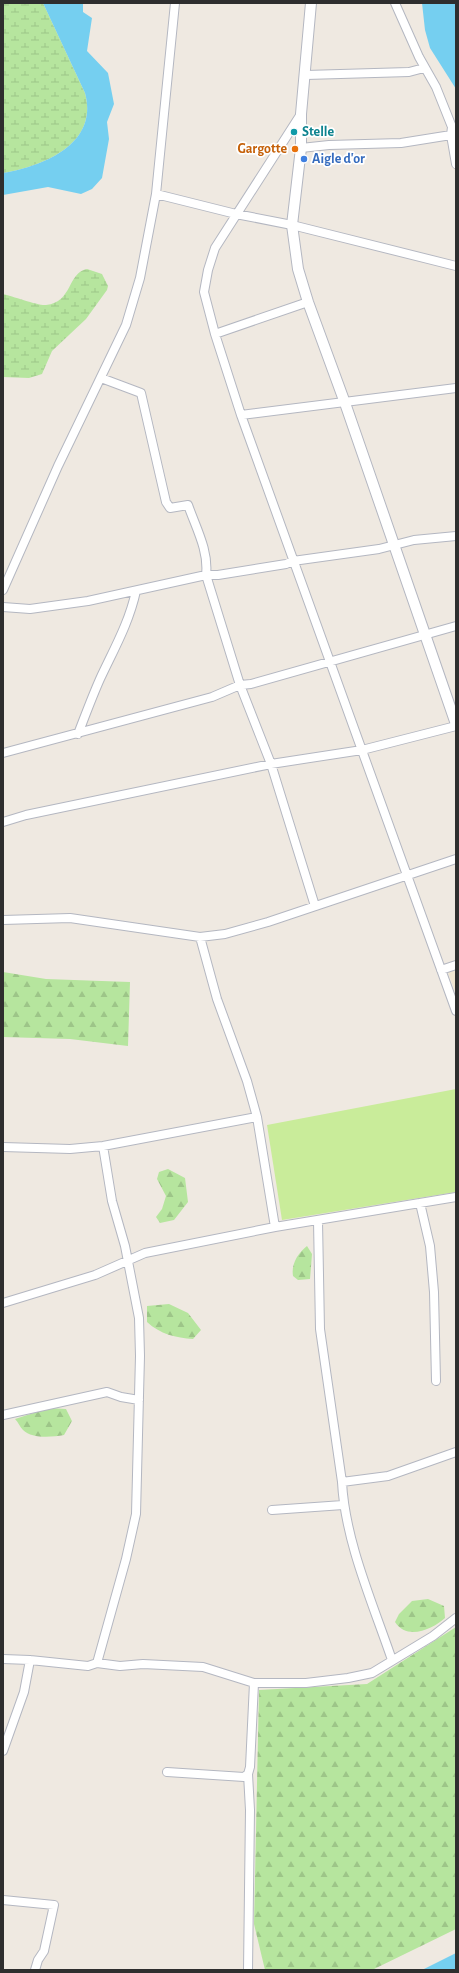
<svg xmlns="http://www.w3.org/2000/svg" width="459" height="1973" font-family="'Alegreya Sans',sans-serif">
<style>
.education{fill:#f0e6d1}
.forest{fill:url(#forest-firs)}
.wetland{fill:url(#wetland-marsh)}
.pitch{fill:#c9ec9a}
.water{fill:#75cff0}
.lines{fill:none;stroke-linecap:round;stroke-linejoin:round}
.minor-casing{stroke:#b4b7c1;stroke-width:10}
.tertiary-casing{stroke:#b4b7c1;stroke-width:12}
.minor{stroke:#fff;stroke-width:8}
.tertiary{stroke:#fff;stroke-width:10}
.culture-dot{fill:#0f9aa8;stroke:#fff;stroke-width:1.5}
.food-dot{fill:#e8710a;stroke:#fff;stroke-width:1.5}
.shop-dot{fill:#3f7fe0;stroke:#fff;stroke-width:1.5}
.labels{text-anchor:middle;dominant-baseline:central;stroke-width:3.5;stroke-linejoin:round;paint-order:stroke}
.culture-label{font-size:14px;font-weight:bold;fill:#0d838f;stroke:#fff;text-anchor:start}
.food-label{font-size:14px;font-weight:bold;fill:#c56008;stroke:#fff;text-anchor:end}
.shop-label{font-size:14px;font-weight:bold;fill:#366cbe;stroke:#fff;text-anchor:start}
</style>
<defs>
<pattern id="forest-firs" width="22" height="20" patternUnits="userSpaceOnUse"><rect width="22" height="20" fill="#b6e59e"/><path d="M5 1l3.5 6h-7zM16 11l3.5 6h-7z" fill="#9dc588"/></pattern>
<pattern id="wetland-marsh" width="20" height="14" patternUnits="userSpaceOnUse"><rect width="20" height="14" fill="#b6e59e"/><path d="M1 5h8M5 5V1M11 12h8M15 12V8" fill="none" stroke="#9dc588"/></pattern>
</defs>
<rect width="100%" height="100%" fill="#efe9e1"/>
<path class="education" d="M456 969V994L448 972Z"/>
<path class="forest" d="M3 972 46 979 130 982 128 1046 70 1039 3 1037Z
M168 1169 185 1178 188 1202 174 1220 160 1223 156 1217 162 1209 166 1196 157 1179 159 1172Z
M307 1246 312 1254 310 1279 298 1280 293 1276C291 1264 298 1253 307 1246Z
M169 1304 188 1313 201 1330 193 1339C176 1338 160 1334 147 1322V1306Z
M49 1408 66 1409 72 1421 64 1435C52 1437 32 1439 23 1430 20 1427 18 1422 15 1419Z
M428 1599 444 1606 445 1618C433 1629 407 1641 395 1622L399 1614 412 1601Z
M456 1627V1929L372 1970H265L254 1924 259 1690 367 1684Z"/>
<path class="wetland" d="M3 3H43L85 93C99 144 43 166 3 173Z
M87 269 102 274 108 286 107 290 86 319 52 351 42 374 29 378 3 377V294C12 296 39 306 46 305 73 302 67 273 87 269Z"/>
<path class="pitch" d="M456 1089V1192L282 1220 267 1125Z"/>
<path class="water" d="M43 3H83V12L92 18 87 51 108 73 114 104 107 122 109 139 102 178 92 189 81 194 48 187 3 195V173C43 166 99 144 85 93Z
M422 3H456V89L430 48 425 30Z
M456 1953V1970H422Z"/>
<g class="lines">
<g class="minor-casing">
<path id="minor" d="M395 3 419 57 436 87 452 127 451 135 456 164
M306 75 409 72 424 68
M301 114 215 248 208 270 204 292 215 334 241 415 456 1011
M301 148 329 145 401 143 451 135
M156 194 236 214 292 225 456 266
M215 334 308 302
M101 378 141 393 166 502 170 508 188 505C196 528 209 551 206 575L240 685 271 764 315 906
M241 415 456 388
M3 590 58 466 126 325 140 278 156 194 175 3
M3 607 30 609 88 601 206 575H218L286 564 293 561 379 549 414 540 456 536
M78 734C85 716 92 697 100 679 114 649 129 623 136 591
M3 753 212 697 240 685 251 684 456 626
M3 822 26 815 271 764 362 750 456 726
M3 920 70 918 200 937 225 934 268 922 456 859
M200 937 217 999 247 1081 257 1117 275 1227
M441 970 456 965
M3 1147 70 1149 103 1146 257 1117
M420 1203 430 1246 434 1292 436 1381
M318 1221 320 1329 342 1482C345 1541 373 1604 392 1660
M3 1303 95 1275 145 1253 275 1227 456 1197
M3 1415 107 1392 121 1397 139 1400
M342 1482 388 1476 456 1452
M272 1510 343 1505
M3 1659 30 1660 88 1666 97 1663 120 1666 143 1664 203 1667 254 1683H306L348 1678 372 1673 433 1636 456 1618
M97 1663 126 1559 136 1514 140 1356 139 1318 125 1246 112 1201 103 1146
M3 1751 24 1692 30 1660
M167 1772 244 1777 248 1774 250 1767 254 1683
M3 1900 54 1905 44 1951 38 1960 35 1970
M248 1970 250 1810 248 1774"/>
</g>
<g class="tertiary-casing">
<path id="tertiary" d="M311 3 301 114V148L292 225 298 269 308 302 345 403 456 724"/>
</g>
<use href="#minor" class="minor"/>
<use href="#tertiary" class="tertiary"/>
</g>
<circle class="culture-dot" cx="294" cy="132" r="4"/>
<circle class="food-dot" cx="295" cy="149" r="4"/>
<circle class="shop-dot" cx="304" cy="159" r="4"/>
<g class="labels">
<g class="culture-label">
<text x="302" y="132">Stelle</text>
</g>
<g class="food-label">
<text x="287" y="149">Gargotte</text>
</g>
<g class="shop-label">
<text x="312" y="159">Aigle d'or</text>
</g>
</g>
<rect width="459" height="1973" fill="none" stroke="#2e2e2e" stroke-width="8"/>
</svg>
